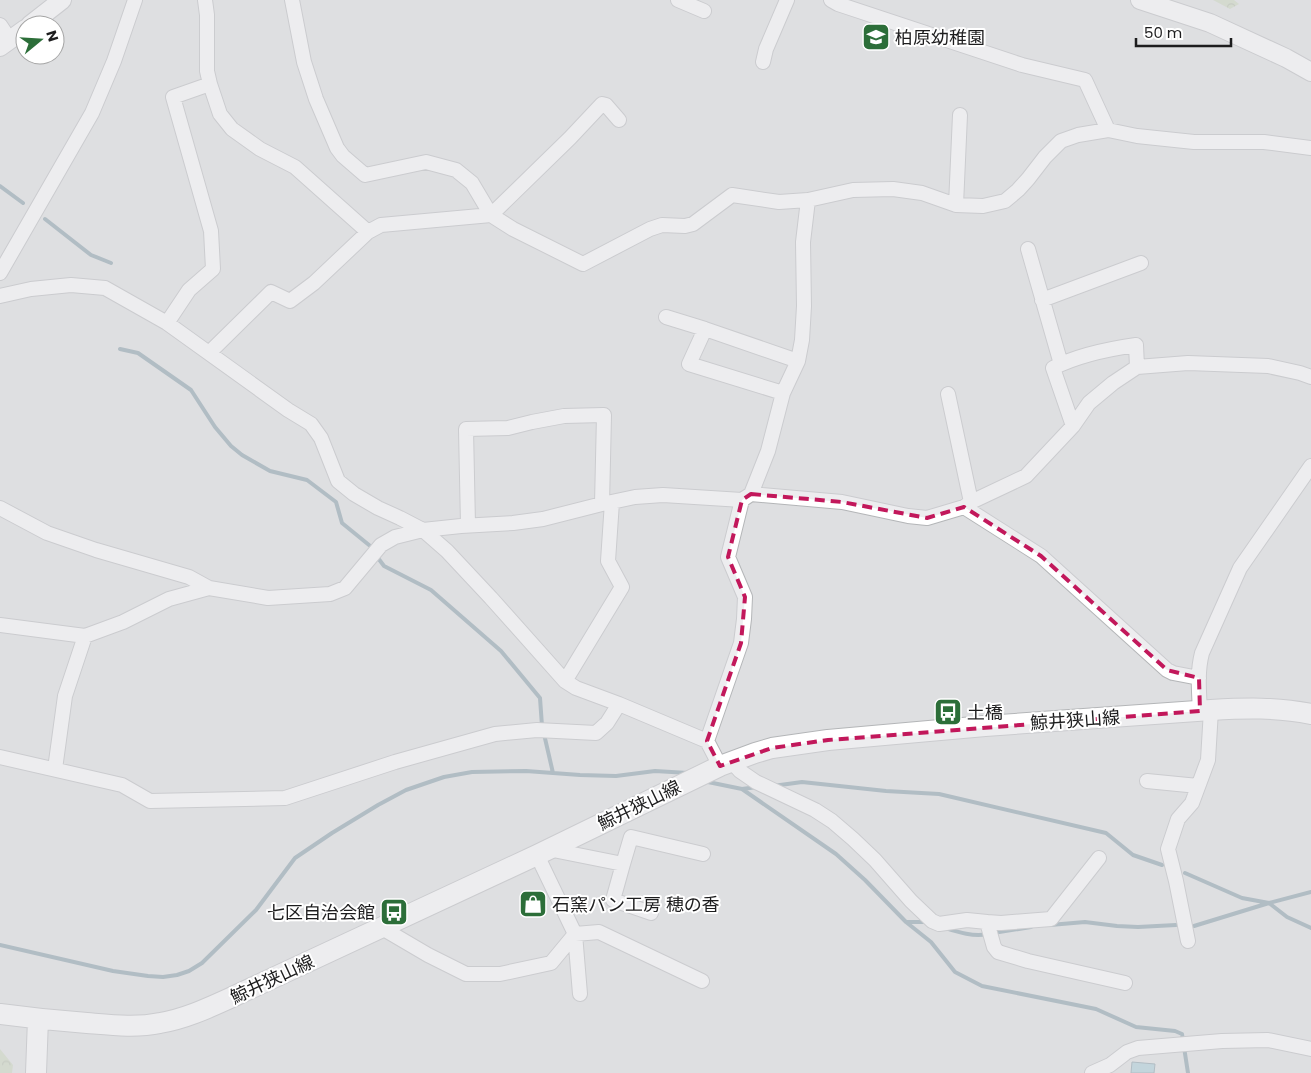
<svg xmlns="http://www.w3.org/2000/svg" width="1311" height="1073" font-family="Poppins,'Noto Sans JP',sans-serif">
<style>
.forest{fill:url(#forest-crowns)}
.water{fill:#a3c9d6;stroke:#7b959f}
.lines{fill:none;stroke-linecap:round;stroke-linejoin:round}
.stream{stroke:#7b959f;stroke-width:4}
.minor-casing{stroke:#b4b6b8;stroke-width:16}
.tertiary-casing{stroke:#b4b6b8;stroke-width:20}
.secondary-casing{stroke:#b4b6b8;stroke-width:22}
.minor{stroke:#fff;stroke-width:14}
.tertiary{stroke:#fff;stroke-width:18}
.secondary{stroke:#fff;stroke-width:20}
.marked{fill:none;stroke:#c2185b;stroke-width:4;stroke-dasharray:10 6;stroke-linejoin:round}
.labels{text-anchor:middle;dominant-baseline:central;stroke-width:4;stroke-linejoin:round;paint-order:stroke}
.poi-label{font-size:18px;fill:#1d1d1e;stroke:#fff;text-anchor:start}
.street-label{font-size:18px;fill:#1d1d1e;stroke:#fff}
</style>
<defs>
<pattern id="forest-crowns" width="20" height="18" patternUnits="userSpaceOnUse" patternTransform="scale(1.25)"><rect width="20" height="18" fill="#c8d5b9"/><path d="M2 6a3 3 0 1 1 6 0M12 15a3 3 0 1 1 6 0" fill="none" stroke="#abb69f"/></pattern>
</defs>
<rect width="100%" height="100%" fill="#dedfe1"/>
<path class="forest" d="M1213 0H1234L1239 4 1230 9Z
M0 1049 13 1065 12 1073H0Z"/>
<path class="water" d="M1132 1062 1155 1064 1154 1073H1131Z"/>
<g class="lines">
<path class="stream" d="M0 186 23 203
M45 219 91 255 111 263
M120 349 138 353 191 390 215 427 231 446 242 455 270 471 307 480 336 502 342 523 369 545
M378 558 384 566 431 590 501 651 540 698 542 726
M544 734 553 773
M708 782 742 789 757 787
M773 786 802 782 886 791 939 794 1106 833 1133 855 1162 865
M742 789 836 854 865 880 906 922 931 942 955 972 982 986 1096 1009 1136 1027 1175 1031 1182 1034 1188 1073
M1185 873 1242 898 1269 903 1287 917 1311 928
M906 922H926
M1050 925 1085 922 1117 926 1138 927 1176 925
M1194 926 1269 903 1311 892
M945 928C958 932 974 937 987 934
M993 933 1031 927
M0 945 113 971 148 976 163 977 177 975 189 971 202 963 256 910 295 858 332 833 378 805 406 790 444 777 472 772 526 771 580 775 616 776 655 771 688 773"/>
<g class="minor-casing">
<path id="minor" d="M205 0 207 15V71L210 84 220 114 232 129 260 149 295 167 368 232
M292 0 304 62 316 99 337 148 343 156 365 175 426 162 456 170 472 183 491 215 570 138 602 104 606 105 619 120
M678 0 704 11
M831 0 838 4 1022 65 1085 80 1108 130
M0 25 10 40
M763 62 766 49 787 0
M956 205 960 115
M1028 249 1061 364
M0 273 92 113 114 61 135 0
M0 296 31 289 71 285 105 288 167 323 288 410 311 424 321 438 338 481 354 494 378 508 400 518 423 530 447 551 491 598 565 681 576 688 619 704 707 741 720 766
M1042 300 1141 263
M666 317 705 329 798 361
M167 323 189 290 213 269 211 231 173 97 210 84
M705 329 689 364 783 393
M209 353 271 292 290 301 314 283 368 232 381 225 491 215 513 229 583 264 650 229 662 225 685 226 693 224 732 195 779 202 808 200
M948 394 971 502
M1073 426 1053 368C1078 355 1108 349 1136 345L1137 367
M751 494 842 502 908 516 927 518 964 507 971 502 1026 476 1073 426 1089 403 1113 383 1137 367 1188 363 1268 366 1300 373 1311 377
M964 507 1041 556 1167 670 1173 673 1199 678
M0 508 47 533 96 550 189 577 209 588 268 598 330 594 345 588 381 545 395 537 423 530 461 526 513 523 543 519 602 504 635 497 663 495 742 500
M468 525 466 429 508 428 532 422 564 416 604 415 602 504
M0 625 85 636 123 622 169 599 209 588
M565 681 622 587 608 561 612 502
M1200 711C1199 691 1197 672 1202 653L1240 568 1311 466
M707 741 741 643 744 619 745 597 728 557 742 500 751 494 768 451 783 393 798 361 802 340 804 306 803 242 808 200 853 190 893 189 922 193 956 205 983 206 1005 201 1018 190 1028 179 1045 157 1061 141 1078 135 1108 130 1137 136 1194 142H1264L1311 148
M0 757 122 785 150 801 285 798 395 762 495 734 537 730 596 733 607 723 619 704
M731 761 740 771 756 782 815 810 832 821 853 839 875 860 911 901 932 921 939 924 967 920 987 922 994 947 998 952 1028 961 1125 983
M55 769 65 696 85 636
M1147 781 1198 786
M548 849 623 864 613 900 651 913
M537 855 575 934 580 994
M623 864 631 837 703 854
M987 922 1001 923 1051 919 1099 858
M382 928 428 955 466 974H500L551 963 575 934 599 932 702 981
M1188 941 1176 881 1168 849 1178 819 1192 803 1208 760 1211 710
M1092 1073 1110 1065 1127 1052 1138 1048 1222 1041 1268 1040 1311 1049"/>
</g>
<g class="tertiary-casing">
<path id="tertiary" d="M1140 0 1210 23 1286 58 1311 72
M30 25 62 0
M0 47 25 29"/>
</g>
<g class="secondary-casing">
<path id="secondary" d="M0 1014C29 1018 58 1021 87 1023 111 1025 136 1028 160 1023 184 1019 206 1009 228 999L537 855 720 766 755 753 772 748 828 740 985 726 1211 710C1245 708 1277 707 1311 714
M36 1073 38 1019"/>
</g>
<use href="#minor" class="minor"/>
<use href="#tertiary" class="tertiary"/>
<use href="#secondary" class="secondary"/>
</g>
<path d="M0 0H1311V1073H0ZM751 494 842 502 927 518 964 507 1041 556 1167 670 1199 678 1200 711 828 740 772 748 720 766 707 741 741 643 745 597 728 557 742 500Z" fill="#dedfe1" fill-opacity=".55" fill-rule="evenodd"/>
<path class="marked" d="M751 494 842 502 927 518 964 507 1041 556 1167 670 1199 678 1200 711 828 740 772 748 720 766 707 741 741 643 745 597 728 557 742 500Z"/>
<defs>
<g id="school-square" transform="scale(1.4375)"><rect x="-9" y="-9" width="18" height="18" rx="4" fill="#2c6e39" stroke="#fff"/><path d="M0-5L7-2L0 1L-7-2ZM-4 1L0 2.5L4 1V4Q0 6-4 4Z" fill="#fff"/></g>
<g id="bus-square" transform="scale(1.4375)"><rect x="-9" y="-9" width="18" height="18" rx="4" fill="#2c6e39" stroke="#fff"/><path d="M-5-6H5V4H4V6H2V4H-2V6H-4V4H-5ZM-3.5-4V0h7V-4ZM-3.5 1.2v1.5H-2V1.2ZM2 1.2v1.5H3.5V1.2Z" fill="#fff"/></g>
<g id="shop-square" transform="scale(1.4375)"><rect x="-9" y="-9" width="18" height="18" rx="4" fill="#2c6e39" stroke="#fff"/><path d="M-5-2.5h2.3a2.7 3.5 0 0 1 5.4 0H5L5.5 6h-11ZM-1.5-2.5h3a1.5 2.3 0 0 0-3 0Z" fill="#fff"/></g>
</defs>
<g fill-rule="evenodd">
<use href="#school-square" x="876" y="37"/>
<use href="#bus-square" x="948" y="712"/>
<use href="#shop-square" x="533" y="904"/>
<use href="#bus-square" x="394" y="912"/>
</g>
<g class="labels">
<g class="poi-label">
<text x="895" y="37">柏原幼稚園</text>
<text x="967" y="712">土橋</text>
<text x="552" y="904">石窯パン工房 穂の香</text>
<text x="375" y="912" text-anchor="end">七区自治会館</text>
</g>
<g class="street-label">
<text transform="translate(1075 720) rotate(-4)">鯨井狭山線</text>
<text transform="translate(639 805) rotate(-26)">鯨井狭山線</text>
<text transform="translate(272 979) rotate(-25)">鯨井狭山線</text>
</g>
</g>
<g transform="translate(40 40) rotate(72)"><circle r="24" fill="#ffffff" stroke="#a5a5a5"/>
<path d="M0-4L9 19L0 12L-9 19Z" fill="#2c6e39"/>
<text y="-8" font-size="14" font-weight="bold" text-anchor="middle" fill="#1d1d1e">N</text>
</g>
<path d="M1136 38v8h95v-8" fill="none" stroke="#1d1d1e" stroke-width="2.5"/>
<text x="1144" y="38" font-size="15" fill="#1d1d1e" stroke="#ffffff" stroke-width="4" paint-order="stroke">50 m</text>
</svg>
